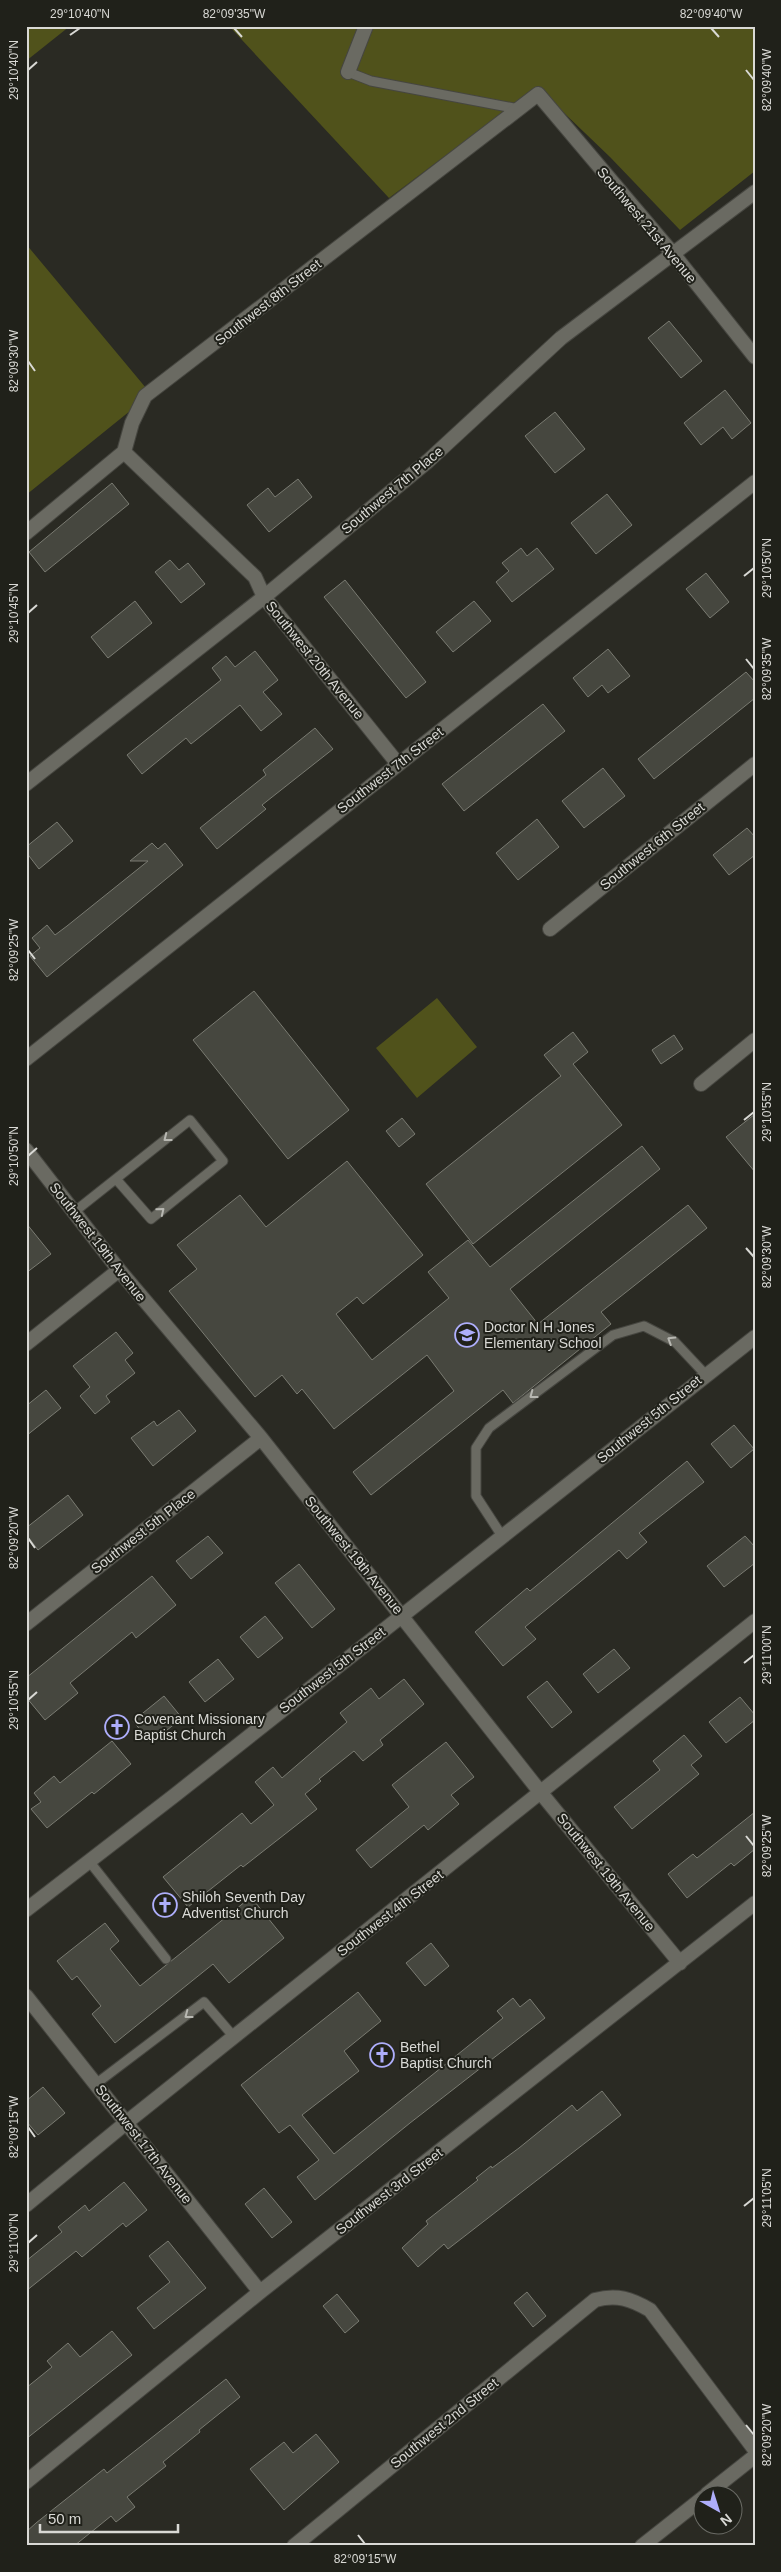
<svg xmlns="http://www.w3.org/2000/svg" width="781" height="2572" font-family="Helvetica,sans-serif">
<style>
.green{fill:#50521b}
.building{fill:#46473f;stroke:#7a7b72}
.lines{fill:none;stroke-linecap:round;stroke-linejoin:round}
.service-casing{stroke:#464640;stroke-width:11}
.minor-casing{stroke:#464640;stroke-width:16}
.service{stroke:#6a6a62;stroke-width:9}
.minor{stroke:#6a6a62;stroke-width:14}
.oneway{stroke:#b8b8b2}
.ticks{fill:none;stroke:#d9d9d5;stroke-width:2}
.labels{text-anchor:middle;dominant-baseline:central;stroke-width:4;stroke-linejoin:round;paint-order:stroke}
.street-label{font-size:14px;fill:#d9d9d5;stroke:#20211a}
.poi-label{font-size:14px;fill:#d9d9d5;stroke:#20211a;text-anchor:start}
.neatline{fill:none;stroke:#d9d9d5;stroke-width:2}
.ticks-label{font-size:12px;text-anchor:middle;fill:#d9d9d5}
</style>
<rect width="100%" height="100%" fill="#2a2a23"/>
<path class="green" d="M26 26H70L26 61Z
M229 26H755V171L680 230 610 157 537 87 389 198Z
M26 244 151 394 26 495Z
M437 998 477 1047 417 1098 376 1048Z"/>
<path class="building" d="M669 321 702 361 681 378 648 338Z
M725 390 751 423 732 439 723 427 701 445 684 423Z
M555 412 585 449 555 473 525 436Z
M298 479 312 497 269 532 247 505 268 488 275 497Z
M112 483 129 504 45 572 29 552Z
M607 494 632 525 596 554 571 523Z
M521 548 527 556 537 548 554 569 512 602 496 582 509 571 502 563Z
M170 560 179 570 188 563 205 584 181 603 155 572Z
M706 573 729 602 710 618 686 589Z
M345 580 426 682 406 698 324 597Z
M135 601 152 623 108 658 91 637Z
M474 601 491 621 453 652 436 632Z
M608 649 630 676 608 693 602 685 588 697 573 678Z
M255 651 278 680 263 692 282 714 261 731 240 705 191 744 186 738 142 774 127 755 221 680 212 668 226 656 235 667Z
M746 672 755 682V698L654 779 638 759Z
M543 704 565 731 464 811 442 784Z
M315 728 333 749 262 805 266 809 217 849 200 828 266 775 263 770Z
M603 768 625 796 584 828 562 801Z
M537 819 559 847 518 880 496 853Z
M57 822 73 841 39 869 26 852V847Z
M747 828 755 837V855L729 875 713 855Z
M152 843 158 849 165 843 183 865 47 977 30 956 40 948 32 938 47 925 55 935 67 926 148 861H130Z
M254 991 349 1110 288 1159 193 1040Z
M573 1032 588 1052 573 1064 622 1125 473 1244 426 1184 561 1076 544 1055Z
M674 1035 683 1049 661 1064 652 1050Z
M755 1114V1172L726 1137Z
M402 1118 415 1134 399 1147 386 1131Z
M642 1146 660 1169 510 1289 538 1324 688 1205 707 1228 601 1312 611 1324 513 1403 503 1390 371 1495 353 1472 454 1391 427 1355 334 1429 302 1389 297 1394 282 1375 255 1397 169 1291 197 1269 177 1245 240 1195 266 1227 347 1161 423 1255 363 1304 357 1297 336 1314 372 1360 449 1298 428 1272 468 1240 490 1267Z
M26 1223 51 1254 26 1273Z
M116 1332 133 1353 125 1360 135 1373 106 1396 110 1402 95 1414 80 1396 90 1387 73 1366Z
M46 1390 61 1408 26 1436V1406Z
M179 1410 196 1431 153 1466 131 1438 154 1421 157 1426Z
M734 1425 754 1449 731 1468 711 1444Z
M687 1461 704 1482 639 1533 647 1542 627 1559 619 1550 525 1627 536 1639 503 1666 475 1632 527 1588 530 1591Z
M68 1495 83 1515 38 1550 26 1534V1528Z
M208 1536 223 1553 191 1579 176 1561Z
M745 1536 755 1547V1563L724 1587 707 1566Z
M299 1564 335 1609 312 1628 275 1583Z
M152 1576 176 1605 136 1638 132 1632 70 1683 78 1693 45 1720 26 1697V1678Z
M265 1616 283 1638 258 1658 240 1637Z
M614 1649 630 1668 598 1693 583 1674Z
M218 1659 234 1679 205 1702 189 1682Z
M404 1679 424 1704 380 1740 383 1745 363 1761 354 1751 319 1779 321 1781 305 1794 317 1809 243 1867 241 1865 188 1907 163 1877 242 1813 251 1824 274 1805 255 1782 273 1767 282 1778 347 1722 340 1713 371 1688 379 1699Z
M547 1681 572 1712 552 1728 527 1697Z
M164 1696 182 1718 151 1743 133 1721Z
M740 1697 755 1715V1720L726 1743 709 1722Z
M684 1735 702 1756 691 1765 699 1774 632 1829 614 1807 660 1770 653 1761Z
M112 1741 131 1764 94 1794 92 1792 47 1828 31 1809 41 1802 34 1793 54 1776 60 1783Z
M446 1742 474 1777 451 1795 459 1804 428 1830 424 1825 371 1868 356 1850 409 1807 392 1785Z
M755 1812V1849L734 1866 731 1863 687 1898 668 1874 693 1854 697 1858Z
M251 1897 284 1938 229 1983 213 1964 115 2043 92 2014 101 2006 77 1976 72 1980 57 1961 105 1923 119 1941 110 1949 140 1986Z
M431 1943 449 1966 425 1986 406 1963Z
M358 1992 381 2021 344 2051 359 2071 302 2115 334 2154 503 2018 497 2011 513 1998 520 2007 530 1999 545 2018 410 2123 315 2200 297 2177 319 2160 290 2125 279 2133 241 2085Z
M43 2087 65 2113 38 2135 26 2121V2101Z
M602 2091 621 2115 607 2126 448 2249 444 2244 418 2267 402 2248 428 2224 426 2221 478 2180 476 2178 491 2166 492 2168 519 2148 572 2105 577 2111Z
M124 2182 147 2210 126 2227 123 2223 82 2257 76 2251 26 2291V2261L62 2232 58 2227 85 2205 89 2211Z
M264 2188 292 2222 272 2238 245 2204Z
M168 2241 206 2288 154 2329 137 2308 170 2282 149 2256Z
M527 2292 546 2316 533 2327 514 2303Z
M337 2294 359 2321 345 2333 323 2306Z
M112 2331 132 2355 26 2439V2388L52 2367 47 2361 68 2343 80 2357Z
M226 2379 240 2397 199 2430 200 2432 163 2462 166 2466 127 2497 135 2507 116 2522 111 2516 74 2546H26V2532L36 2523 104 2469 107 2473Z
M316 2434 339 2462 284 2510 250 2469 284 2442 293 2453Z"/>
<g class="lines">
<g class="service-casing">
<path id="service" d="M348 72 371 81 519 109
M74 1212 190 1120 223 1161 151 1219 116 1179
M502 1536 476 1496V1448L489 1428 613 1335 644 1326 675 1342 705 1374
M89 1861 166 1959
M97 2083 204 2002 234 2037"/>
</g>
<g class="minor-casing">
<path id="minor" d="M348 72 366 26
M124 452 255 577 264 597 398 764
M26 533 124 452 132 423 145 396 538 94 674 255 755 357
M26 784 264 597 428 461 561 338 755 192
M550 929 755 764
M26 1059 755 482
M701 1084 755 1040
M26 1150 119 1270 261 1438 541 1793 680 1963
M26 1344 119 1270
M26 1624 261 1438
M26 1910 175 1795 755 1337
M26 1996 260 2292
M26 2205 127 2122 755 1621
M26 2482 260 2292 755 1903
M707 2494 755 2456
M294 2546 595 2300C617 2294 631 2299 650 2310L755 2450
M642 2546 704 2497"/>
</g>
<use href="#service" class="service"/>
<use href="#minor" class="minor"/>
</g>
<defs><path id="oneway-chevron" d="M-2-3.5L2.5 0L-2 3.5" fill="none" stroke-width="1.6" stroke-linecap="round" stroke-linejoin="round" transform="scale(1.25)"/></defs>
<g class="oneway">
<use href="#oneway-chevron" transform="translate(167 1138) rotate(142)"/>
<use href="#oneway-chevron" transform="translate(161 1211) rotate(-39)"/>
<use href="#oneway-chevron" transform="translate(671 1340) rotate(-148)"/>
<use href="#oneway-chevron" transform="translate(533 1395) rotate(143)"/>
<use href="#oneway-chevron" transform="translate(188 2015) rotate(143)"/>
</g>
<path class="ticks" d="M234 28 242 37M711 28 719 37M70 35 80 28M28 70 37 62M746 70 754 80M28 361 35 371M744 576 754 568M28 613 37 605M746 659 754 669M28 950 35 959M744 1120 754 1112M28 1156 37 1148M746 1248 754 1257M28 1538 35 1548M744 1663 754 1655M28 1700 37 1692M746 1836 754 1846M28 2127 35 2137M744 2206 754 2198M28 2243 37 2235M746 2425 754 2435M358 2535 365 2544"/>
<defs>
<g id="school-ring" transform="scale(1.25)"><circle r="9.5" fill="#20211a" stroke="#aeaefb" stroke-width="1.5"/><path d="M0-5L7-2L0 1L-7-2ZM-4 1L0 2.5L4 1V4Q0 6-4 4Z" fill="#aeaefb"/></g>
<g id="church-ring" transform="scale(1.25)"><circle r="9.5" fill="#20211a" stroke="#aeaefb" stroke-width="1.5"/><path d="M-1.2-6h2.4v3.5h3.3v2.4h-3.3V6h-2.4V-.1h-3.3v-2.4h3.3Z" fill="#aeaefb"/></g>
</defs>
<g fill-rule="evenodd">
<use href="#school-ring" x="467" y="1335"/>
<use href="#church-ring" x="117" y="1727"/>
<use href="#church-ring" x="165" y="1905"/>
<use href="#church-ring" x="382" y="2055"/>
</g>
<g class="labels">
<g class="street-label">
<text transform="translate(647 225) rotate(50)">Southwest 21st Avenue</text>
<text transform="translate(268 302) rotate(-38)">Southwest 8th Street</text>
<text transform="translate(392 490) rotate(-40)">Southwest 7th Place</text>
<text transform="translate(315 660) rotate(51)">Southwest 20th Avenue</text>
<text transform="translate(390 770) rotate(-38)">Southwest 7th Street</text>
<text transform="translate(652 846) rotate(-39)">Southwest 6th Street</text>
<text transform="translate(98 1242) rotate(52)">Southwest 19th Avenue</text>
<text transform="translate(649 1419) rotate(-39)">Southwest 5th Street</text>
<text transform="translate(143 1531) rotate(-38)">Southwest 5th Place</text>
<text transform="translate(354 1555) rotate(51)">Southwest 19th Avenue</text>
<text transform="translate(332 1670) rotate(-38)">Southwest 5th Street</text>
<text transform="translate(606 1872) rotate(51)">Southwest 19th Avenue</text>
<text transform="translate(390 1913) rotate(-38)">Southwest 4th Street</text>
<text transform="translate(144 2144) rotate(52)">Southwest 17th Avenue</text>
<text transform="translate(389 2191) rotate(-38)">Southwest 3rd Street</text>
<text transform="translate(444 2423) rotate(-39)">Southwest 2nd Street</text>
</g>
<g class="poi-label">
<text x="484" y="1327">Doctor N H Jones<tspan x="484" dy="16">Elementary School</tspan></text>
<text x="134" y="1719">Covenant Missionary<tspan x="134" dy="16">Baptist Church</tspan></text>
<text x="182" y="1897">Shiloh Seventh Day<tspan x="182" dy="16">Adventist Church</tspan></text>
<text x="400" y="2047">Bethel<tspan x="400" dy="16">Baptist Church</tspan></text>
</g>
</g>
<rect width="781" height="2572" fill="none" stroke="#20211a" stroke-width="55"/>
<g transform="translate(718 2510) rotate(141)"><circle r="24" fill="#20211a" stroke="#6a6b65"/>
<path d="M0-4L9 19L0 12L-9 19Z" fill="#aeaefb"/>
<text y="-8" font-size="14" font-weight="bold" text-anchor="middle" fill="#d9d9d5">N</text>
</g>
<path d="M40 2524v8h138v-8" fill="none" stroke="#d9d9d5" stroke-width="2.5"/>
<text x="48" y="2524" font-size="15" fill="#d9d9d5" stroke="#20211a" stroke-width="4" paint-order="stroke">50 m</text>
<rect x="28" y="28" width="726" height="2516" class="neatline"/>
<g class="ticks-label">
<text x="80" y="18">29°10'40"N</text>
<text x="234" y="18">82°09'35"W</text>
<text x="711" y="18">82°09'40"W</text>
<text transform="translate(14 70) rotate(-90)" y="4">29°10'40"N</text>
<text transform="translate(767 80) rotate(-90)" y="4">82°09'40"W</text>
<text transform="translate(14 361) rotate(-90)" y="4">82°09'30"W</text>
<text transform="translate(767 568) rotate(-90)" y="4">29°10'50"N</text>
<text transform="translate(14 613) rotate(-90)" y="4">29°10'45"N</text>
<text transform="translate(767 669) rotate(-90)" y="4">82°09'35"W</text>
<text transform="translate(14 950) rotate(-90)" y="4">82°09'25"W</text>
<text transform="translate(767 1112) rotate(-90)" y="4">29°10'55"N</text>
<text transform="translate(14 1156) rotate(-90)" y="4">29°10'50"N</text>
<text transform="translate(767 1257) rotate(-90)" y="4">82°09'30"W</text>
<text transform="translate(14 1538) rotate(-90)" y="4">82°09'20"W</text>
<text transform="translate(767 1655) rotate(-90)" y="4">29°11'00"N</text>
<text transform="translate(14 1700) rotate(-90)" y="4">29°10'55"N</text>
<text transform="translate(767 1846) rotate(-90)" y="4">82°09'25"W</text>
<text transform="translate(14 2127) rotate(-90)" y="4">82°09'15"W</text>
<text transform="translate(767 2198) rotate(-90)" y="4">29°11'05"N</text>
<text transform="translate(14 2243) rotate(-90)" y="4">29°11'00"N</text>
<text transform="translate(767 2435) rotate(-90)" y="4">82°09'20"W</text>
<text x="365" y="2563">82°09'15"W</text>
</g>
</svg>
